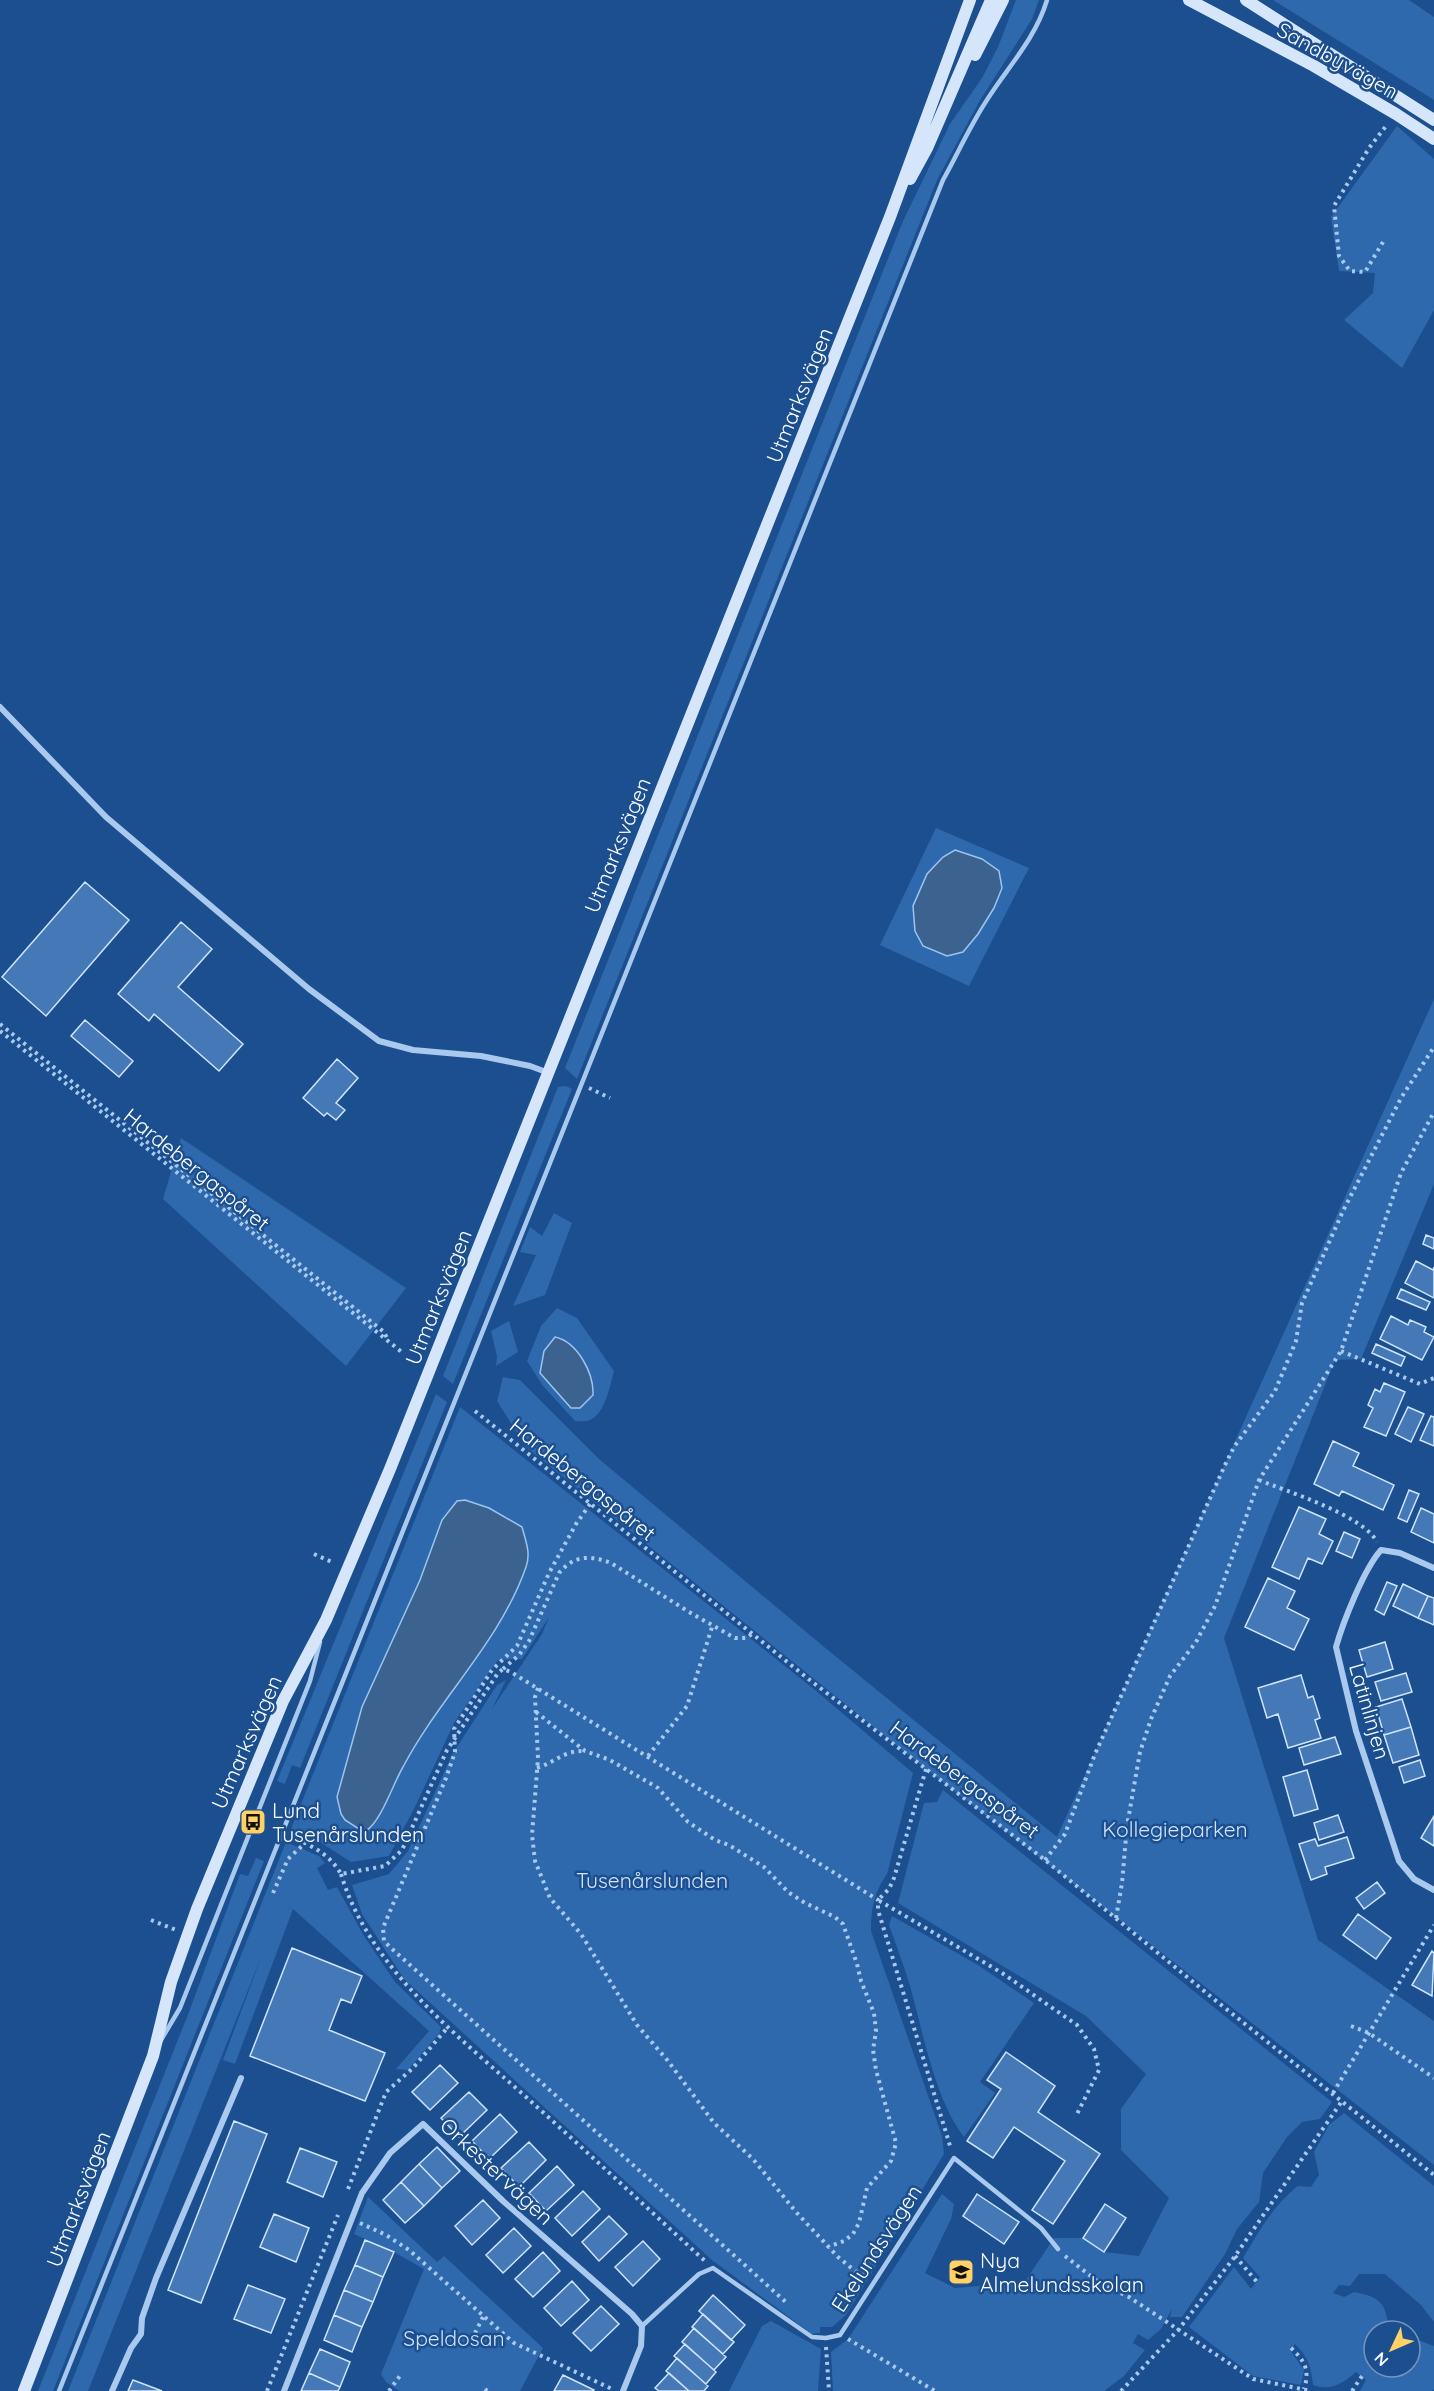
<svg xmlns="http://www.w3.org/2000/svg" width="1434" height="2391" font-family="Quicksand,sans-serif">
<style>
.green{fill:#2e69ad}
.water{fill:#3c6290;stroke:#9cc4f0;stroke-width:1.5}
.building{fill:#4478b7;stroke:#cfe3fa;stroke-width:1.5}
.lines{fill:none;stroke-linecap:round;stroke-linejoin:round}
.path{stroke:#a9c9ee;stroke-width:4;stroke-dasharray:3 4.5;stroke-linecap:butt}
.service{stroke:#a9c9ee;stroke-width:4.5}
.minor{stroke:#a9c9ee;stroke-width:6}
.secondary{stroke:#d6e6fa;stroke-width:12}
.labels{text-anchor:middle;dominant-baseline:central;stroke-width:5;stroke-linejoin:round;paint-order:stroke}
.street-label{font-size:21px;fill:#fff;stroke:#1b4f8f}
.poi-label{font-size:21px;fill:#fff;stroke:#1b4f8f;text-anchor:start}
.park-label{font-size:21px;fill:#cfe3fa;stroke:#1b4f8f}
</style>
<rect width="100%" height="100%" fill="#1b4f8f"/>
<path class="green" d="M1016 0H1039L1032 19 979 102 937 180 577 1079 565 1068 903 221 950 124 982 78 998 47Z
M1273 0H1409L1434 17V100Z
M1397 126 1434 159V310L1402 368 1344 320 1373 293 1375 273 1339 271 1331 217Z
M936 828 1029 868 969 986 880 945Z
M1434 999V1184L1361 1359 1335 1360 1224 1638 1318 1940 1434 2021V2165L926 1769 526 1447 497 1401 503 1377 520 1380 599 1459 823 1646 1057 1837Z
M566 1086 572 1089 453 1384 443 1376 558 1087Z
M181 1138 406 1288 346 1366 163 1199Z
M554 1213 572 1223 545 1295 513 1306 536 1255 520 1252 530 1227 542 1236Z
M557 1308 577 1318 614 1371C610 1386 605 1414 590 1420 585 1422 579 1421 575 1421L543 1386 527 1361 541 1326Z
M509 1321 518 1352 496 1366 497 1356 491 1331Z
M436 1394 447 1402 300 1768 292 1765 285 1784 277 1781Z
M460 1407 815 1690 913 1773 887 1874C874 1892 871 1909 871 1931L942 2136 944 2154 846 2315 832 2327H820V2333L812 2334 712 2260 404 1979 362 1914 352 1885 389 1874 408 1851 453 1753 497 1685 506 1680 492 1709 542 1634 549 1617 522 1659 498 1660 454 1723 415 1807 389 1856 351 1862 320 1842 291 1829Z
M943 1790 1332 2102 1320 2119 1302 2122 1287 2137 1263 2173 1259 2202 1237 2229 1225 2254 1182 2317H1170L1172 2309 1161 2329 1148 2340 1138 2334 1133 2343 1145 2350 1124 2376 1104 2391H833L831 2352 848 2339 942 2194 954 2204 951 2219 925 2273 955 2288 991 2285 1026 2280 1054 2238H1083L1104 2252 1139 2256 1169 2198 1121 2150V2109L1146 2074 1086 2016 898 1903 924 1803 937 1802Z
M286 1842 319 1856 325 1863 317 1868 328 1890 337 1887 364 1936 395 1982 441 2027 439 2034 408 2070 396 2069 429 2031 293 1909 235 2064 223 2060 262 1955 88 2391H68Z
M256 1858 264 1861 53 2391H38L189 2012 240 1874 248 1876Z
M892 1916 978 1965 1034 2003 980 2082 995 2093 964 2137C935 2100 923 2032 910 1986 904 1966 896 1945 889 1925Z
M1344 2113 1434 2186V2322L1421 2305 1385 2274H1359L1350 2286 1339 2285 1333 2293 1344 2297 1354 2292C1381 2297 1386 2303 1389 2331H1374V2367H1410V2342L1418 2340 1434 2346V2389L1432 2391H1360L1366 2380 1356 2372C1342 2384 1331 2391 1313 2385 1311 2366 1308 2357 1295 2344L1290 2350 1304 2370 1301 2385 1253 2376 1189 2327 1234 2267 1251 2289 1260 2277 1243 2258C1258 2233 1274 2204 1298 2186L1311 2187 1319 2175 1314 2152 1329 2125Z
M368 2197 437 2262 444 2256 543 2348 520 2391H399L386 2382 381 2374 424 2269 394 2252 354 2234Z
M771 2321 821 2349 818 2391H729L762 2326Z"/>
<path class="water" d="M955 850 982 859 999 871 1002 888 994 908 978 934 963 952 947 956 923 946 915 931 913 906 927 874 943 857Z
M555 1337C578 1342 594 1374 593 1395L580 1408H571L540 1373 544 1351Z
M465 1500 489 1508 522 1527C526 1542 531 1553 526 1567 500 1642 439 1698 403 1767 393 1784 381 1821 367 1830L359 1829 345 1820 341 1814 337 1797 362 1707 420 1580 442 1520 457 1501Z"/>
<path class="building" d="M85 882 129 920 46 1016 2 977Z
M181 922 212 949 178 987 243 1044 219 1071 154 1014 149 1021 118 994Z
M85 1020 133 1061 119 1077 71 1036Z
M337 1059 358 1078 336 1103 345 1110 336 1120 327 1113 324 1116 303 1098Z
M1426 1235 1434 1238V1249L1423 1244Z
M1416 1261 1433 1270 1434 1267V1298L1405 1283Z
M1401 1289 1430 1302 1426 1310 1397 1298Z
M1391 1316 1408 1325 1410 1320 1426 1327 1424 1332 1434 1337 1422 1360 1380 1339Z
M1376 1344 1405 1357 1401 1366 1372 1353Z
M1384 1383 1405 1392 1386 1436 1364 1427 1373 1408 1368 1405 1375 1389 1380 1392Z
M1408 1407 1424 1414 1411 1442 1395 1434Z
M1431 1416 1434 1417V1446L1420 1440Z
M1333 1441 1359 1453 1353 1466 1394 1485 1383 1510 1342 1491 1339 1496 1314 1484Z
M1409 1490 1419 1494 1407 1522 1398 1518Z
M1299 1507 1326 1519 1319 1534 1333 1541 1322 1564 1308 1558 1299 1579 1272 1567Z
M1421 1508 1434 1514V1543L1411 1532Z
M1344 1532 1360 1539 1352 1558 1336 1551Z
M1268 1578 1295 1591 1287 1608 1309 1619 1294 1650 1245 1627Z
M1387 1582 1397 1586 1384 1615 1375 1610Z
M1403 1584 1428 1596 1418 1618 1393 1606Z
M1428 1596 1434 1598V1625L1418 1618Z
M1385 1642 1393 1669 1367 1677 1359 1650Z
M1406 1673 1412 1692 1381 1701 1375 1682Z
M1301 1675 1308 1698 1313 1696 1320 1718 1315 1720 1321 1738 1288 1748 1278 1714 1267 1718 1258 1688Z
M1402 1699 1411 1727 1384 1735 1376 1707Z
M1411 1727 1419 1755 1393 1763 1384 1735Z
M1335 1737 1341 1754 1304 1765 1299 1748Z
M1420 1760 1425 1776 1404 1783 1399 1767Z
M1307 1770 1318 1809 1294 1816 1283 1777Z
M1338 1815 1344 1832 1319 1840 1314 1823Z
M1434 1816V1846L1421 1838Z
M1347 1837 1354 1858 1325 1867 1327 1874 1311 1880 1299 1844 1315 1839 1318 1846Z
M1377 1882 1385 1893 1364 1909 1356 1898Z
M1358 1914 1391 1938 1376 1959 1343 1935Z
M292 1948 362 1976 351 2003 341 1999 329 2030 385 2053 365 2101 250 2056Z
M1432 1951 1434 1953 1432 1996 1412 1985Z
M1006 2052 1055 2086 1038 2112 1100 2154 1053 2224 1032 2210 1065 2161 1014 2127 993 2158 967 2141 1001 2089 987 2080Z
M440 2065 458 2083 430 2110 412 2092Z
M469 2092 487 2110 459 2137 441 2118Z
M500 2114 517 2132 489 2159 472 2141Z
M234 2121 267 2134 201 2303 168 2290Z
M529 2142 546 2160 519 2187 501 2168Z
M437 2147 460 2171 442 2188 419 2164Z
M300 2148 337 2162 323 2197 287 2182Z
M419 2164 442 2188 424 2206 401 2182Z
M557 2166 574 2185 546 2211 529 2193Z
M401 2182 424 2206 405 2223 383 2200Z
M583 2191 600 2209 572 2236 555 2218Z
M977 2194 1019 2222 1004 2244 963 2216Z
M483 2200 500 2218 472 2245 455 2226Z
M1105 2204 1126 2218 1104 2252 1083 2238Z
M274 2214 309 2228 296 2262 260 2247Z
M609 2216 627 2234 599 2261 582 2242Z
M514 2228 531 2246 503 2273 486 2255Z
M365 2240 394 2252 383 2277 355 2265Z
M643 2241 660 2259 633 2286 615 2267Z
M543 2252 560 2271 533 2297 515 2279Z
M355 2265 383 2277 373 2302 344 2290Z
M572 2281 589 2300 561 2326 544 2308Z
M248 2285 285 2299 271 2333 234 2319Z
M344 2290 373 2302 362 2327 334 2315Z
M713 2295 745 2325 731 2340 699 2311Z
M601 2306 619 2324 591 2351 573 2333Z
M703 2314 734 2342 723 2354 692 2327Z
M334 2315 362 2327 352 2352 324 2340Z
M694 2328 726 2357 714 2370 682 2342Z
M685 2344 716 2372 706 2384 674 2356Z
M320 2349 350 2362 340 2387 309 2373Z
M677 2358 708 2386 704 2391H689L666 2371Z
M309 2373 340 2387 338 2391H301Z
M669 2373 689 2391H659L655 2388Z
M563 2375 594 2390 593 2391H554Z
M133 2380 162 2391H128Z"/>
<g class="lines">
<path class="path" d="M1383 242 1365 272 1350 271 1339 256 1334 206 1369 148 1386 126
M0 1024 384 1332 388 1340
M0 1031 403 1353
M589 1088 610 1098
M1341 1351 1420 1384 1434 1378
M475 1411 811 1681 1045 1860 1215 2000 1434 2175
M1259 1480C1288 1492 1363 1515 1377 1542
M590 1504 576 1524 549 1573 517 1646 492 1670 454 1729 455 1752 446 1778 383 1928 384 1941 390 1947 787 2303
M314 1554 334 1563
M503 1669 519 1655 529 1641 559 1573C574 1555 590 1555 611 1563L689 1612 735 1638H747L753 1633
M538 1688 535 1697 538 1758 532 1835 535 1861 550 1898 581 1934 637 2025 668 2061 714 2123 753 2159 796 2212 838 2257 855 2271 866 2277
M536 1712 585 1751 610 1760 658 1788 688 1822 715 1840 729 1845 764 1867 788 1892 805 1903 835 1917 843 1924 857 1964 861 1981 874 2013 876 2031 873 2050 876 2070 896 2143 891 2161 867 2188 859 2223 853 2234 844 2241 828 2247
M648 1756 687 1706 713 1624
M537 1768C555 1762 565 1750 585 1751
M926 1769 894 1878 889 1889 878 1900 1002 1973 1077 2025 1094 2049 1099 2070 1076 2116
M290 1836C311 1846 329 1853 341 1874L385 1866 402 1850 447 1750 498 1673 503 1669 511 1672 878 1900V1910L951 2149
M1045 1860 1065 1834 1095 1754 1225 1465 1234 1447 1275 1391 1296 1341 1302 1303 1343 1211 1401 1098 1434 1047
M341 1874C370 1972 465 2041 537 2107 594 2158 649 2210 705 2261
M273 1893 288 1859 305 1843
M1116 1918 1122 1883 1127 1826 1140 1752 1151 1719 1170 1676 1196 1642 1215 1606 1259 1480 1341 1351 1401 1173 1434 1112
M151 1920 176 1930
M1351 2026 1369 2033 1434 2078
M1333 2093 1434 1925
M348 2189 386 2092 413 2068 448 2027
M360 2223 386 2235 409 2250 514 2343 612 2389
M1065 2256 1101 2284 1129 2297 1253 2379 1311 2391
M1235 2256 1257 2282
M475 2333 483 2317
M848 2339 935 2391
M826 2347 829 2391
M1291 2348C1305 2361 1310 2370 1304 2389
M485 2389 487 2391
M267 2391 338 2215
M389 2391 402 2373
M1121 2391 1179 2329 1233 2259 1342 2101
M1352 2391 1362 2376"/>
<path class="service" d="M161 2040 180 2008 310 1681 320 1642
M642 2326 699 2274 713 2268 812 2337 826 2338 840 2335 954 2158 1041 2228 1058 2249
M59 2391 943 180C957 155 969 128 985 103 1006 69 1035 40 1047 0"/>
<path class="minor" d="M0 707 106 817 309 989 379 1041 413 1050 481 1056 530 1066 549 1073
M1434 1568 1400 1553 1381 1550C1364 1569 1343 1622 1336 1647L1356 1731 1399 1861 1414 1879 1434 1890
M112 2391 131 2348 141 2334 142 2318 156 2278 241 2078
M284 2391 362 2193 390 2153 423 2124 503 2201 632 2314 642 2326 641 2346 623 2391"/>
<path class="secondary" d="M1189 0 1314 66 1396 114 1434 139
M1246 0 1434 120
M975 55 1003 0
M910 179 927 148 991 0
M24 2391 153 2056 171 1982 197 1909 283 1701 326 1620 390 1469 890 217 970 0"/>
</g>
<defs>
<g id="bus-square" transform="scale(1.35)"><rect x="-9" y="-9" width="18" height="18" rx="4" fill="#ffd166" stroke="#1b4f8f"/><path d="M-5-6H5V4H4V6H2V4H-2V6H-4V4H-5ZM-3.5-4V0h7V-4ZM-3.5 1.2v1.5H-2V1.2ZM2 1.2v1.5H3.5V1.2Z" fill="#111"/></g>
<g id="school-square" transform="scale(1.35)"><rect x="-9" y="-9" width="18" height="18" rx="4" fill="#ffd166" stroke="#1b4f8f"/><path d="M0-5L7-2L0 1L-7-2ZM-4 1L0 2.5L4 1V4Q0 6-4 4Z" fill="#111"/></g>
</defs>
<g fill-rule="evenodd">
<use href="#bus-square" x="253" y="1822"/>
<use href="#school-square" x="961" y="2272"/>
</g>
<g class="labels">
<g class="street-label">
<text transform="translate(1338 60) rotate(29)">Sandbyvägen</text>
<text transform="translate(799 395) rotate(-68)">Utmarksvägen</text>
<text transform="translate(617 845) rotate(-68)">Utmarksvägen</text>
<text transform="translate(197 1169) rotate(39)">Hardebergaspåret</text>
<text transform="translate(438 1297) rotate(-68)">Utmarksvägen</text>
<text transform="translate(583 1479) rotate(39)">Hardebergaspåret</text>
<text transform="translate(1370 1711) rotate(74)">Latinlinjen</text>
<text transform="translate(246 1742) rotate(-66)">Utmarksvägen</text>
<text transform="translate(965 1779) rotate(37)">Hardebergaspåret</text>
<text transform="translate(497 2171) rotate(43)">Orkestervägen</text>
<text transform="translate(78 2199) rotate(-69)">Utmarksvägen</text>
<text transform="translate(876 2248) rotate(-57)">Ekelundsvägen</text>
</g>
<g class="poi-label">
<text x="272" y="1810">Lund<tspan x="272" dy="24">Tusenårslunden</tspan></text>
<text x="980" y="2260">Nya<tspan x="980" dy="24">Almelundsskolan</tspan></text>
</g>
<g class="park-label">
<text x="1175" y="1829">Kollegieparken</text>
<text x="652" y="1880">Tusenårslunden</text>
<text x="454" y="2338">Speldosan</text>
</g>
</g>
<g transform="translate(1392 2349) rotate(226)"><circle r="28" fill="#1b4f8f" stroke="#7695bc" stroke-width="1.5"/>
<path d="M0-4.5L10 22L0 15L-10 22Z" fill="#ffd166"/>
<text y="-9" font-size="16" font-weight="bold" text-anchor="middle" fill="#ffffff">N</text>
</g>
</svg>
